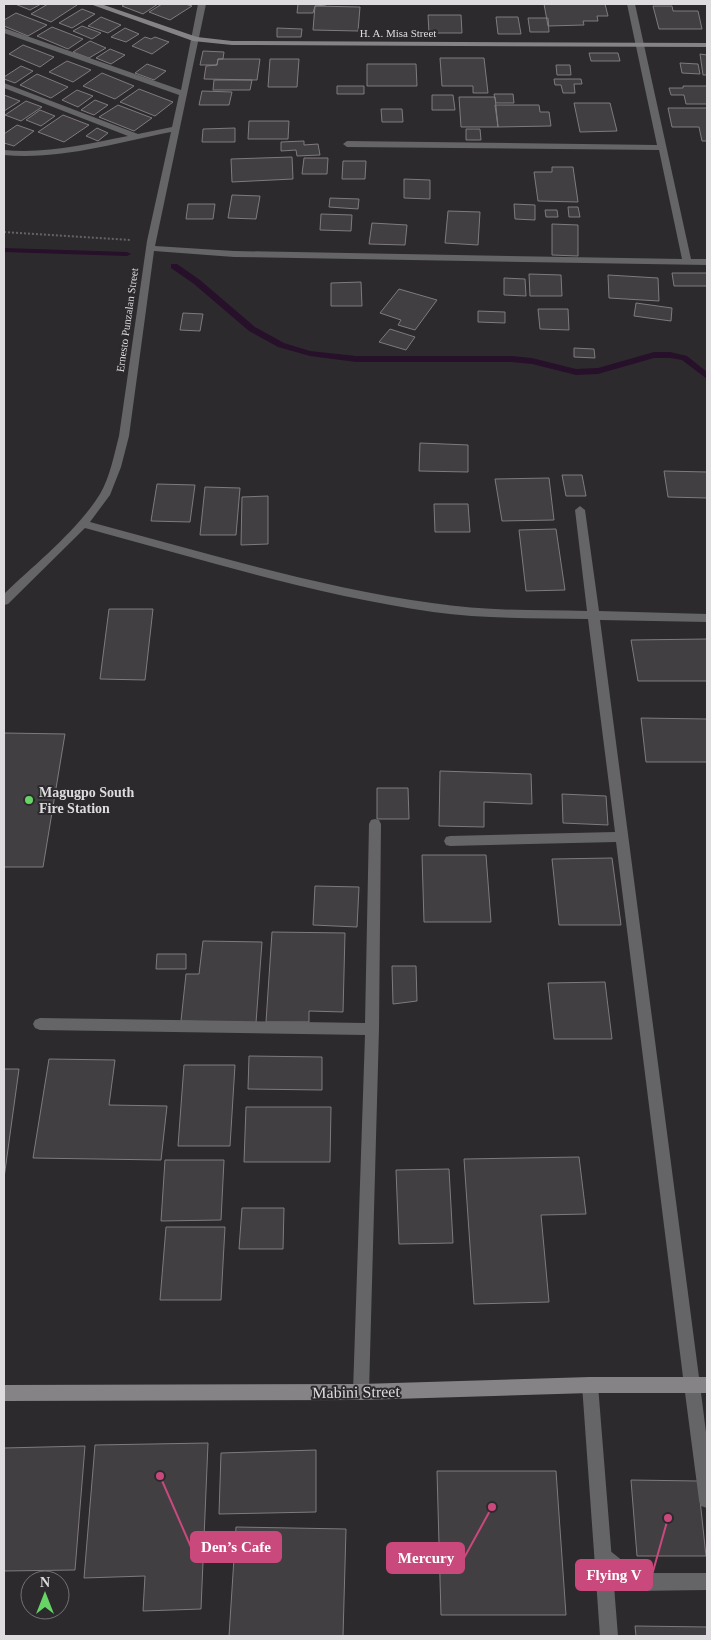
<svg xmlns="http://www.w3.org/2000/svg" width="711" height="1640" font-family="Georgia,serif">
<style>
.lines{fill:none;stroke-linecap:round;stroke-linejoin:round}
.stream{fill:#271029;fill-rule:evenodd}
.building{fill:#423f43;stroke:#7e7a7e}
.path{stroke:#656265;stroke-width:2;stroke-dasharray:2 2;stroke-linecap:butt}
.lane{fill:#656466;fill-rule:evenodd}
.street{fill:#656466;fill-rule:evenodd}
.secondary{fill:#868386;fill-rule:evenodd}
.poi-dot{fill:#67d466;stroke:#2d2a2e;stroke-width:2}
.labels{text-anchor:middle;dominant-baseline:central;stroke-width:4;stroke-linejoin:round;paint-order:stroke}
.far-street-label{font-size:11px;fill:#dedcde;stroke:#2d2a2e}
.poi-label{font-size:14px;font-weight:bold;fill:#dedcde;stroke:#2d2a2e;text-anchor:start}
.near-street-label{font-size:16px;fill:#dedcde;stroke:#2d2a2e}
.leader{fill:none;stroke:#c9497c;stroke-width:2}
.callout-dot{fill:#c9497c;stroke:#2d2a2e;stroke-width:2}
.callout{fill:#c9497c;stroke:#c9497c;stroke-width:2}
.callout-label{font-size:15px;text-anchor:middle;font-weight:bold;fill:#fff}
</style>
<rect width="100%" height="100%" fill="#2d2a2e"/>
<g class="lines">
<path class="stream" d="M4 248 127 252 131 254 127 256 4 252Z
M171 264H177L200 280 255 327 284 343 310 351 356 356H511L532 358 576 369 598 368 654 352H670L687 356 707 372V379L682 360 670 358H654L598 374 576 375 532 364 511 362H356L310 356 278 347 249 331 194 284 171 268Z"/>
</g>
<path class="building" d="M15 4H41L30 10Z
M48 4H74L77 5 51 22 31 14Z
M125 4H158L143 14 122 6Z
M162 4H185L192 6 170 20 149 12Z
M298 4H326V5L315 6 313 13H297Z
M544 4H605L608 16H597L598 21H583L584 25 548 26Z
M315 6 360 7 358 31 313 30Z
M653 6H672L673 11H698L702 29H659Z
M82 9 95 14 72 28 59 23Z
M16 13 47 25 28 36 4 26V20Z
M428 15H461L462 33H429Z
M101 17 121 25 108 33 88 26Z
M496 17H518L521 34H498Z
M528 18H548L549 32H530Z
M82 26 101 33 92 39 73 31Z
M52 27 83 39 68 49 37 36Z
M125 28 139 34 126 42 111 37Z
M277 28 302 29 301 37H277Z
M145 37 151 39 155 37 169 42 152 54 132 46Z
M90 41 106 48 89 58 73 52Z
M23 45 54 57 40 67 9 54Z
M110 49 125 55 111 64 96 58Z
M203 51 224 52 223 59H218L217 65H200Z
M589 53H618L620 61H591Z
M700 54 707 55V75H703Z
M440 58H484L488 93H473V86H442Z
M218 59H260L257 80 204 79 206 66 217 65Z
M270 59H299L297 87H268Z
M67 61 91 70 73 82 49 72Z
M680 63 698 64 700 74 682 73Z
M147 64 166 71 154 80 135 73Z
M367 64H416L417 86H367Z
M556 65H570L571 75H557Z
M21 66 33 71 15 83 4 79V77Z
M102 73 134 86 115 99 83 86Z
M37 74 68 87 51 98 20 85Z
M554 79H581L582 84H574L575 93H563L561 85H555Z
M214 80H252L250 90H213Z
M337 86H364V94H337Z
M683 86H707V104H686L684 95H671L669 88H683Z
M139 89 173 102 155 116 120 102Z
M77 90 93 96 78 107 62 100Z
M202 91 232 92 229 105H199Z
M494 94H513L514 103H496Z
M4 95 20 101 4 111Z
M432 95H453L455 110H432Z
M459 97H495L498 127H461Z
M95 100 108 105 94 115 81 110Z
M26 101 42 107 21 121 5 115Z
M574 103H610L617 131 580 132Z
M118 105 152 118 134 131 99 117Z
M495 105H539L540 112H549L551 126 498 127Z
M668 108H707V141H702L699 127H672Z
M381 109H402L403 122H382Z
M40 110 55 116 41 126 26 120Z
M63 115 89 125 64 142 38 132Z
M249 121H289L288 139H248Z
M17 125 34 131 14 146 4 143V134Z
M97 128 108 133 98 141 86 136Z
M235 128V142H202L203 129Z
M466 129H480L481 140H466Z
M304 141V145L318 144 320 155 297 156 296 150 281 151V142Z
M292 157 293 179 232 182 231 159Z
M304 158H328L327 174H302Z
M343 161H366L365 179H342Z
M552 167H573L578 202 538 201 534 172H552Z
M404 179 430 180V199L404 198Z
M232 195 260 196 256 219 228 218Z
M330 198 359 199 358 209 329 207Z
M188 204H215L213 219H186Z
M514 204 535 205V220L515 219Z
M568 207H578L580 217H569Z
M545 210H557L558 217H546Z
M448 211 480 212 478 245 445 243Z
M321 214 352 215 351 231 320 230Z
M372 223 407 225 405 245 369 244Z
M552 224 578 225V256L552 255Z
M672 273H707V286H674Z
M529 274 561 275 562 296H530Z
M608 275 658 278 659 301 609 298Z
M504 278 525 279 526 296 504 295Z
M361 282 362 306H331V283Z
M399 289 437 300 415 330 398 325 401 320 380 313Z
M636 303 672 308 671 321 634 316Z
M538 309H568L569 330 540 329Z
M478 311 505 312V323L478 322Z
M183 313 203 314 200 331 180 330Z
M390 329 415 337 406 350 379 342Z
M574 348 594 349 595 358 574 357Z
M420 443 468 445V472L419 471Z
M664 471 707 472V498L668 497Z
M562 475H582L586 496H566Z
M549 478 554 520 502 521 495 479Z
M157 484 195 485 190 522 151 521Z
M205 487 240 488 236 535H200Z
M268 496V544L241 545 242 497Z
M434 504H468L470 532H435Z
M556 529 565 590 526 591 519 530Z
M109 609H153L145 680 100 679Z
M707 639V681H638L631 640Z
M641 718 707 719V762H646Z
M4 733 65 734 43 867H4Z
M440 771 531 774 532 804 484 802V827L439 826Z
M377 788H408L409 819H377Z
M562 794 606 796 608 825 563 823Z
M422 855H486L491 922H424Z
M612 858 621 925H559L552 859Z
M315 886 359 887 357 927 313 925Z
M272 932 345 933 343 1012 309 1011V1022H266Z
M203 941 262 942 256 1023 181 1021 186 974H199Z
M157 954H186V969H156Z
M392 966H416L417 1001 393 1004Z
M605 982 612 1039H554L548 983Z
M249 1056 322 1057V1090L248 1089Z
M49 1059 115 1060 109 1105 167 1106 161 1160 33 1158Z
M184 1065H235L230 1146H178Z
M4 1069H19L4 1178Z
M246 1107H331L330 1162H244Z
M579 1157 586 1214 541 1215 549 1302 474 1304 464 1159Z
M165 1160H224L221 1220 161 1221Z
M449 1169 453 1243 399 1244 396 1170Z
M242 1208H284L283 1249H239Z
M166 1227H225L221 1300H160Z
M208 1443 201 1609 143 1611 145 1576 84 1578 95 1445Z
M85 1446 75 1570 4 1571V1448Z
M316 1450V1512L219 1514 221 1453Z
M437 1471H556L566 1615H441Z
M631 1480 698 1481 706 1556H637Z
M236 1527 346 1529 343 1636H229Z
M635 1626 707 1627V1636H636Z"/>
<g class="lines">
<path class="path" d="M4 232 130 240"/>
<path class="lane" d="M692 1377 698 1379 700 1385 707 1440V1508L701 1506 699 1500 684 1385 686 1379Z
M603 1548 609 1550 638 1573H707V1590L635 1591 629 1588 597 1562 595 1556 597 1550Z"/>
<path class="street" d="M198 4H206L155 246 234 251 682 259 659 150 347 147 343 144 347 141 657 145 627 4H635L691 259H707V265L234 257 154 251 129 436 121 467 110 495 90 522C203 552 316 587 432 603 483 611 536 610 587 611L575 510 580 506 585 510 599 611 707 614V622L600 620 700 1385 698 1391 692 1393 686 1391 684 1385 616 842 450 846 446 845 444 841 446 837 450 836 615 832 588 619C537 618 484 619 433 612 315 595 200 559 85 528L8 604 4 605V594C34 565 78 530 100 494 110 477 114 455 119 436L147 241 171 132C116 143 60 160 4 155V150C47 154 86 144 128 136L4 88V83L138 134 172 127 179 95 4 33V28L181 90Z
M375 819 379 820 381 824 379 1029 369 1392 367 1398 361 1400 355 1398 353 1392 365 1035 40 1030 35 1028 33 1024 35 1020 40 1018 365 1023 369 824 371 820Z
M590 1377 596 1379 598 1385 618 1636H600L582 1385 584 1379Z"/>
<path class="secondary" d="M90 4H101L197 37 232 41 707 43V47L232 45 193 41Z
M590 1377H707V1393H590L361 1400 4 1401V1385L361 1384Z"/>
</g>
<circle class="poi-dot" cx="29" cy="800" r="5"/>
<g class="labels">
<g class="far-street-label">
<text x="398" y="33">H. A. Misa Street</text>
<text transform="translate(127 320) rotate(-82)">Ernesto Punzalan Street</text>
</g>
<g class="poi-label">
<text x="39" y="792">Magugpo South<tspan x="39" dy="16">Fire Station</tspan></text>
</g>
<g class="near-street-label">
<text transform="translate(356 1392) rotate(-1)">Mabini Street</text>
</g>
</g>
<path class="leader" d="M160 1476L191 1547M492 1507L464 1558M668 1518L652 1575"/>
<g class="callout-dot">
<circle cx="160" cy="1476" r="5"/>
<circle cx="492" cy="1507" r="5"/>
<circle cx="668" cy="1518" r="5"/>
</g>
<g class="callout">
<rect x="191" y="1532" width="90" height="30" rx="5"/>
<rect x="387" y="1543" width="77" height="30" rx="5"/>
<rect x="576" y="1560" width="76" height="30" rx="5"/>
</g>
<g class="callout-label">
<text x="236" y="1552">Den’s Cafe</text>
<text x="426" y="1563">Mercury</text>
<text x="614" y="1580">Flying V</text>
</g>
<rect width="711" height="1640" fill="none" stroke="#dedcde" stroke-width="10"/>
<g transform="translate(45 1595)"><circle r="24" fill="#2d2a2e" stroke="#747174"/>
<path d="M0-4L9 19L0 12L-9 19Z" fill="#67d466"/>
<text y="-8" font-size="14" font-weight="bold" text-anchor="middle" fill="#dedcde">N</text>
</g>
</svg>
